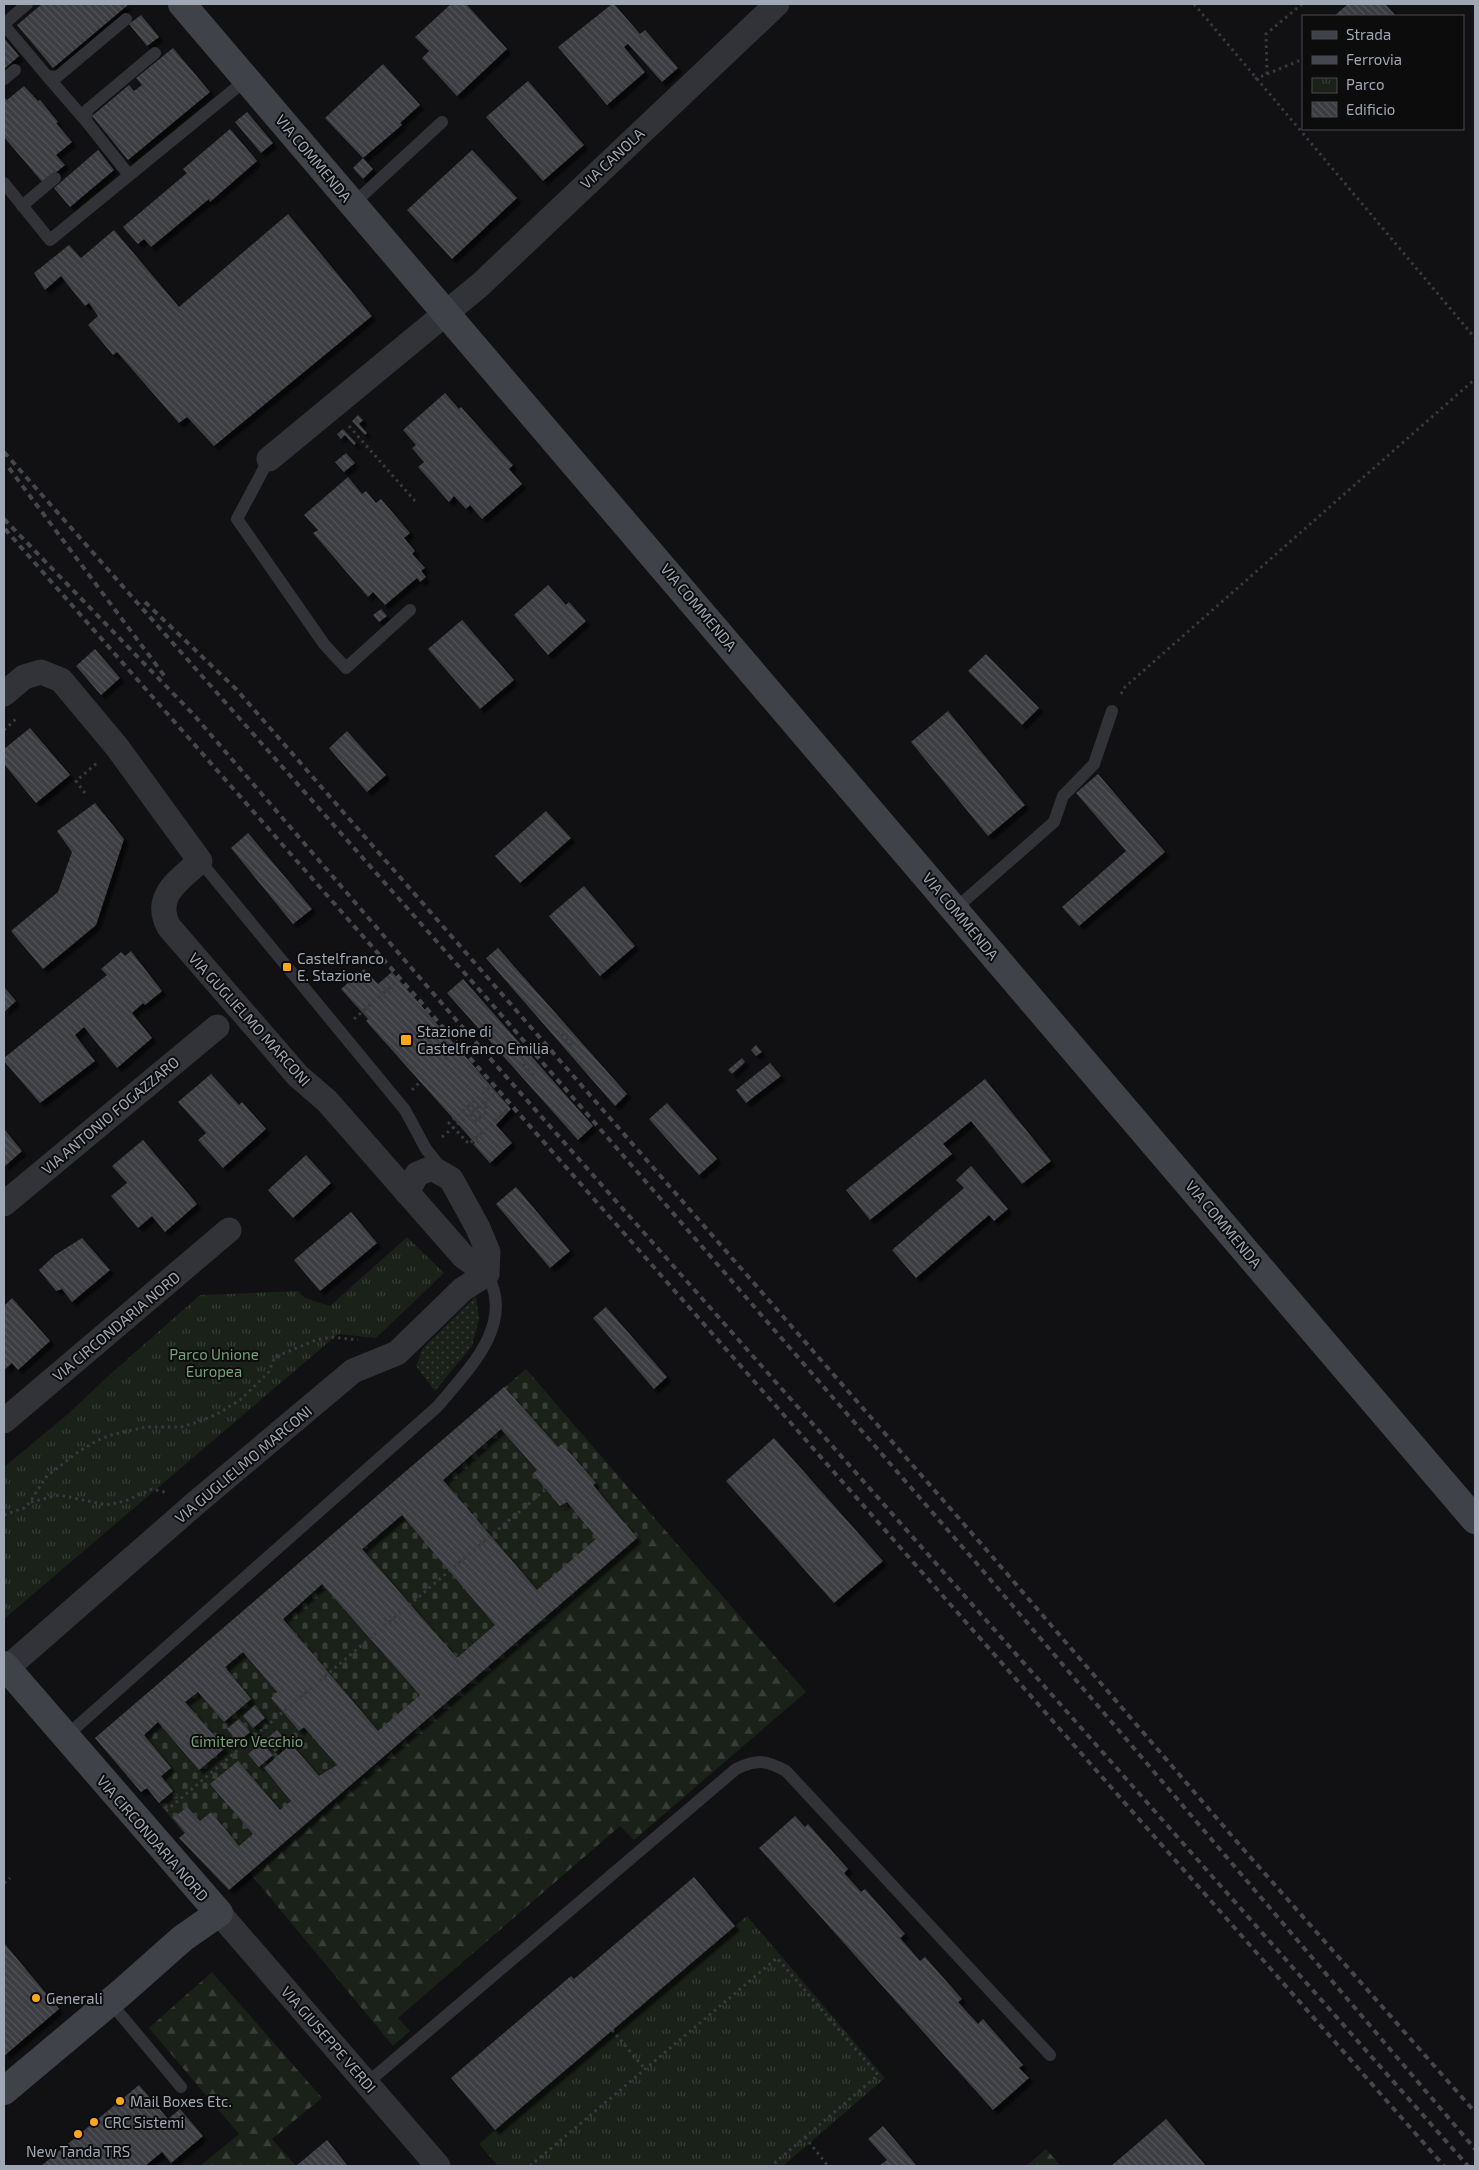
<svg xmlns="http://www.w3.org/2000/svg" width="1479" height="2170" font-family="'Exo 2',sans-serif">
<style>
.grass{fill:url(#grass-dots)}
.forest{fill:url(#forest-firs)}
.cemetery{fill:url(#cemetery-stones)}
.park{fill:url(#park-tufts)}
.building{fill:url(#building-back-hatch);fill-rule:evenodd;filter:url(#shadow)}
.lines{fill:none;stroke-linecap:round;stroke-linejoin:round}
.path{stroke:#373a3f;stroke-width:3;stroke-dasharray:2.5 4;stroke-linecap:butt}
.lane{stroke:#313338;stroke-width:12}
.street{stroke:#313338;stroke-width:25}
.secondary{stroke:#3f4248;stroke-width:28}
.rail{stroke:#44474d;stroke-width:4;stroke-dasharray:6 5;stroke-linecap:butt}
.poi-dot{fill:#ffa71c;stroke:#0c0c0d;stroke-width:2}
.labels{text-anchor:middle;dominant-baseline:central;stroke-width:4;stroke-linejoin:round;paint-order:stroke}
.street-label{font-size:15px;fill:#a0a8b5;stroke:#0c0c0d}
.poi-label{font-size:15px;fill:#a0a8b5;stroke:#0c0c0d;text-anchor:start}
.park-label{font-size:15px;fill:#75a276;stroke:#0c0c0d}
</style>
<defs>
<pattern id="grass-dots" width="8" height="8" patternUnits="userSpaceOnUse" patternTransform="scale(1.25)"><rect width="8" height="8" fill="#192119"/><path d="M2 2h.1M6 6h.1" fill="none" stroke="#373e38" stroke-width="1.8" stroke-linecap="round"/></pattern>
<pattern id="forest-firs" width="22" height="20" patternUnits="userSpaceOnUse" patternTransform="scale(1.25)"><rect width="22" height="20" fill="#192119"/><path d="M5 1l3.5 6h-7zM16 11l3.5 6h-7z" fill="#373e38"/></pattern>
<pattern id="cemetery-stones" width="16" height="16" patternUnits="userSpaceOnUse" patternTransform="scale(1.25)"><rect width="16" height="16" fill="#192119"/><path d="M2 7V4a2 2 0 0 1 4 0v3zM10 15v-3a2 2 0 0 1 4 0v3z" fill="#373e38"/></pattern>
<pattern id="park-tufts" width="24" height="20" patternUnits="userSpaceOnUse" patternTransform="scale(1.25)"><rect width="24" height="20" fill="#192119"/><path d="M3 7l-1-3M5 7V3M7 7l1-3M15 17l-1-3M17 17v-4M19 17l1-3" fill="none" stroke="#373e38"/></pattern>
<pattern id="building-back-hatch" width="6" height="6" patternUnits="userSpaceOnUse" patternTransform="scale(1.25)"><rect width="6" height="6" fill="#3a3c41"/><path d="M-1 5l2 2M0 0l6 6M5-1l2 2" fill="none" stroke="#53555a"/></pattern>
<filter id="shadow"><feDropShadow dx="4.5" dy="4.5" stdDeviation="1" flood-color="#0009"/></filter>
</defs>
<rect width="100%" height="100%" fill="#111113"/>
<path class="grass" d="M476 1296 479 1320 472 1346 435 1391 416 1366 423 1348Z"/>
<path class="forest" d="M657 1521 806 1692 634 1840 620 1826 398 2018 410 2031 393 2046 249 1872Z
M212 1972 322 2098 272 2139 296 2166H200L239 2134 149 2028Z
M1046 2149 1061 2166H1026Z"/>
<path class="cemetery" d="M526 1369 657 1521 229 1890 147 1788 141 1792 95 1738Z"/>
<path class="park" d="M407 1237 444 1273 376 1338 338 1334 4 1619V1467L68 1414 105 1379 200 1295 298 1291 305 1298 330 1306Z
M747 1916 885 2078 783 2166H498L479 2144Z"/>
<path class="building" d="M42 4H129L53 68 17 25Z
M451 4H466L507 49 457 96 422 58 429 51 415 37Z
M612 4H614L640 34 645 30 678 68 662 82 628 44 624 47 645 72 607 105 558 47Z
M1348 4H1385L1396 16H1334Z
M141 15 159 37 147 46 129 24Z
M4 38 19 56 4 69Z
M173 48 210 92 128 160 92 116 129 85 134 91 142 85 136 78Z
M383 64 420 105 400 123 402 125 363 158 325 118Z
M528 81 584 145 543 181 486 117Z
M24 86 38 101 40 100 58 122 56 123 72 142 56 155 65 165 43 183 4 137V97L7 100Z
M247 112 273 143 261 153 235 122Z
M230 129 257 161 210 202 209 199 151 247 144 239 138 244 123 227 187 173 183 169Z
M98 150 114 170 70 207 54 188Z
M472 150 517 198 452 259 407 210Z
M363 158 373 169 363 179 353 168Z
M288 214 372 316 214 446 187 417 179 423 117 352 113 355 88 325 98 316 89 303 85 306 61 276 45 290 34 273 69 245 81 258 114 230 179 307Z
M445 393 459 409 461 407 513 465 509 469 522 484 482 519 470 505 466 509 454 496 449 502 418 467 424 462 412 448 416 445 403 430Z
M358 415 363 420 359 424 367 433 365 435 352 421Z
M343 429 356 443 354 445 345 435 341 439 337 434Z
M346 453 355 463 344 472 335 462Z
M348 477 362 494 366 491 376 503 381 499 410 533 404 538 415 551 412 554 425 568 421 571 426 577 420 582 417 578 385 605 373 592 368 597 313 533 318 530 304 515Z
M548 585 566 605 569 602 586 621 548 655 514 615Z
M381 609 387 616 379 622 373 615Z
M462 620 514 680 480 709 428 649Z
M95 649 120 678 101 695 76 666Z
M986 654 1039 708 1022 725 968 671Z
M948 711 1025 805 988 836 911 742Z
M30 728 70 775 36 803 4 764V749Z
M347 731 386 775 367 792 329 748Z
M1098 774 1165 852 1079 926 1062 907 1126 851 1076 793Z
M95 803 124 839 96 925 43 969 11 931 58 892 72 852 57 831Z
M546 811 571 838 520 883 495 856Z
M248 833 312 909 293 924 231 848Z
M584 886 635 946 600 976 549 916Z
M498 948 627 1094 615 1106 486 958Z
M131 951 162 991 145 1005 143 1003 132 1013 152 1038 117 1068 84 1027 75 1035 95 1061 40 1103 4 1061V1058L107 975 101 969 121 952 125 956Z
M364 969 378 984 392 972 511 1109 496 1125 512 1143 490 1163 473 1144 475 1143 366 1021 368 1019 341 989Z
M463 979 593 1126 578 1140 447 993Z
M4 987 16 1001 4 1012Z
M756 1045 762 1052 756 1056 751 1050Z
M742 1058 745 1062 732 1074 728 1070Z
M770 1063 781 1076 746 1103 736 1090Z
M211 1074 239 1105 242 1102 266 1129 223 1168 198 1140 206 1133 178 1102Z
M985 1079 1051 1161 1022 1184 971 1121 943 1144 952 1154 870 1220 846 1190Z
M667 1103 717 1159 699 1175 649 1119Z
M4 1129 22 1151 4 1167Z
M143 1140 197 1204 165 1232 152 1216 138 1228 111 1196 127 1183 112 1166Z
M306 1155 331 1183 293 1218 268 1190Z
M971 1166 1008 1209 994 1221 989 1215 916 1278 892 1250 964 1188 956 1180Z
M516 1187 570 1251 550 1268 496 1204Z
M351 1212 377 1243 320 1291 294 1260Z
M82 1238 110 1270 72 1302 62 1289 56 1291 39 1270 55 1255Z
M12 1298 50 1341 18 1370 12 1363 4 1370V1306Z
M606 1307 667 1377 654 1389 593 1318Z
M504 1387 558 1447 562 1444 596 1483 593 1485 637 1538 229 1890 179 1838 185 1833 173 1818 187 1807 200 1821 211 1812 239 1846 253 1834 210 1784 238 1761 280 1810 291 1801 264 1768 291 1744 319 1776 337 1765 304 1727 299 1731 271 1698 277 1692 243 1652 225 1667 251 1699 224 1722 198 1692 185 1702 225 1748 199 1770 158 1722 144 1735 171 1768 161 1776 173 1791 159 1803 147 1788 141 1792 95 1738ZM501 1429 537 1470 533 1474 560 1506 567 1502 597 1538 537 1590 443 1480ZM402 1515 495 1625 457 1658 362 1549ZM322 1584 420 1695 378 1731 283 1619Z
M774 1438 883 1561 834 1603 726 1481Z
M255 1705 265 1718 253 1728 243 1716Z
M239 1719 250 1732 238 1742 227 1729Z
M277 1730 287 1742 275 1752 265 1740Z
M262 1742 273 1755 259 1767 248 1754Z
M795 1816 805 1827 808 1824 848 1869 844 1873 861 1892 865 1889 905 1934 900 1938 920 1961 925 1957 962 1999 958 2002 978 2024 983 2019 1023 2065 1019 2068 1029 2078 993 2110 759 1848Z
M694 1877 735 1926 495 2130 451 2078 571 1976 574 1979Z
M4 1943 59 2009 4 2056Z
M139 2085 168 2119 180 2109 203 2136 171 2163 162 2152 145 2166H41Z
M1166 2119 1206 2166H1111Z
M883 2126 917 2166H879L887 2160 868 2139Z
M327 2140 348 2166H296Z"/>
<g class="lines">
<path class="path" d="M1194 4 1475 338
M1267 74 1266 34 1302 4
M1255 79 1303 59
M349 426 415 501
M1121 694 1125 687 1475 379
M4 730 18 717
M85 793 76 781 98 762
M354 1019 396 982
M557 1033 559 1031 572 1046 570 1048
M445 1059 455 1050
M523 1064 536 1079
M489 1088 449 1123 469 1144 507 1110
M412 1090 420 1082
M485 1102 488 1105 485 1108
M471 1114 476 1121 488 1111
M442 1137 494 1094
M31 1502 59 1495 107 1505 125 1501 152 1489 168 1493
M4 1515 24 1508 30 1502 46 1477 78 1452 98 1440 111 1435 145 1427H181L201 1421 219 1413 240 1400 268 1373 275 1357 316 1340 331 1337 358 1340
M166 1811 546 1489
M4 1883 10 1878
M612 2030 645 2069
M805 2137 828 2166
M530 2166 777 1958 878 2075 771 2166"/>
<path class="lane" d="M4 24 27 4
M4 25 47 76 57 77 126 19
M47 76 86 121
M4 79 15 70
M129 175 86 121 87 110 155 53
M4 183 50 240 247 79
M353 204 442 122
M22 206 55 178
M269 459 237 519 324 644 346 668 410 610
M200 861 405 1110 426 1149 442 1169
M955 909 1054 822 1063 796 1094 764 1112 711
M65 1737 437 1407C468 1370 516 1324 487 1274
M110 2002 181 2087
M367 2083 736 1769C758 1759 766 1760 786 1771L1050 2055"/>
<path class="street" d="M269 459 480 285 777 4
M4 694 24 677 41 672 61 680 117 747 200 861C180 880 152 896 169 927L298 1076 327 1101 463 1256 487 1274
M407 1193 417 1174 432 1168 451 1179 478 1228 488 1252 487 1274
M4 1204 217 1027
M4 1421 229 1230
M7 1668 197 1502 353 1371 397 1353 463 1289 487 1274
M219 1913 438 2166"/>
<path class="secondary" d="M182 4 1475 1520
M4 1665 219 1913 183 1938 122 1992 4 2091"/>
<path class="rail" d="M4 452 484 995 978 1565 1475 2149
M9 468 166 678
M4 519 193 714 457 1021 1468 2166
M5 529 1444 2166
M145 602 236 689 990 1554 1244 1850 1475 2112"/>
</g>
<g class="poi-dot">
<rect x="282" y="962" width="10" height="10" rx="2.5"/>
<rect x="400" y="1034" width="12" height="12" rx="2.5"/>
<circle cx="36" cy="1998" r="5"/>
<circle cx="120" cy="2101" r="5"/>
<circle cx="94" cy="2122" r="5"/>
<circle cx="78" cy="2134" r="5"/>
</g>
<g class="labels">
<g class="street-label">
<text transform="translate(314 158) rotate(50)">VIA COMMENDA</text>
<text transform="translate(612 158) rotate(-43)">VIA CANOLA</text>
<text transform="translate(699 607) rotate(50)">VIA COMMENDA</text>
<text transform="translate(961 916) rotate(50)">VIA COMMENDA</text>
<text transform="translate(250 1019) rotate(48)">VIA GUGLIELMO MARCONI</text>
<text transform="translate(110 1115) rotate(-40)">VIA ANTONIO FOGAZZARO</text>
<text transform="translate(1224 1224) rotate(50)">VIA COMMENDA</text>
<text transform="translate(116 1326) rotate(-40)">VIA CIRCONDARIA NORD</text>
<text transform="translate(243 1464) rotate(-40)">VIA GUGLIELMO MARCONI</text>
<text transform="translate(153 1838) rotate(49)">VIA CIRCONDARIA NORD</text>
<text transform="translate(329 2039) rotate(49)">VIA GIUSEPPE VERDI</text>
</g>
<g class="poi-label">
<text x="297" y="958">Castelfranco<tspan x="297" dy="17">E. Stazione</tspan></text>
<text x="417" y="1031">Stazione di<tspan x="417" dy="17">Castelfranco Emilia</tspan></text>
<text x="46" y="1998">Generali</text>
<text x="130" y="2101">Mail Boxes Etc.</text>
<text x="104" y="2122">CRC Sistemi</text>
<text x="78" y="2151" text-anchor="middle">New Tanda TRS</text>
</g>
<g class="park-label">
<text x="214" y="1354">Parco Unione<tspan x="214" dy="17">Europea</tspan></text>
<text x="247" y="1741">Cimitero Vecchio</text>
</g>
</g>
<rect width="1479" height="2170" fill="none" stroke="#a0a8b5" stroke-width="10"/>
<rect x="1302" y="15" width="162" height="115" fill="#0c0c0d" stroke="#474a50"/>
<rect x="1312" y="31" width="25" height="8" fill="#3f4248" stroke="#474a50"/>
<text x="1346" y="40" font-size="15" fill="#a0a8b5">Strada</text>
<rect x="1312" y="56" width="25" height="8" fill="#44474d" stroke="#474a50"/>
<text x="1346" y="65" font-size="15" fill="#a0a8b5">Ferrovia</text>
<rect x="1312" y="78" width="25" height="15" fill="url(#park-tufts)" stroke="#474a50"/>
<text x="1346" y="90" font-size="15" fill="#a0a8b5">Parco</text>
<rect x="1312" y="102" width="25" height="15" fill="url(#building-back-hatch)" stroke="#474a50"/>
<text x="1346" y="115" font-size="15" fill="#a0a8b5">Edificio</text>
</svg>
